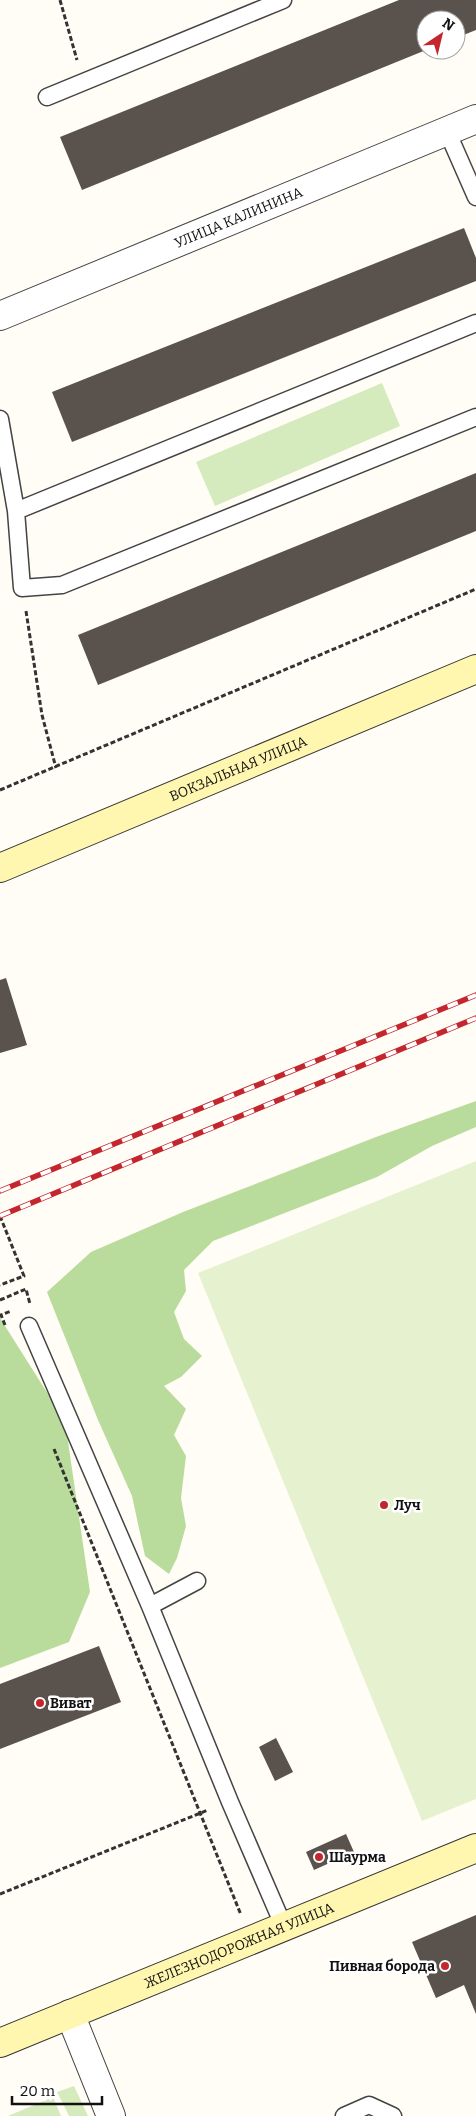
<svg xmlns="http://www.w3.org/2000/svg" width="476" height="2116" font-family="Bitter,serif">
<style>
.green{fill:#d5ebbd}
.forest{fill:#b9dc9c}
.pitch{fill:#e6f2cf}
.building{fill:#5a524d}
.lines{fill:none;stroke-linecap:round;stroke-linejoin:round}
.lane-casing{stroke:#444;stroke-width:19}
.street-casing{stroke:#444;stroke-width:30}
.secondary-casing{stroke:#333;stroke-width:30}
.path{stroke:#333;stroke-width:3;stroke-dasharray:5 2.5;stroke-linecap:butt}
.lane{stroke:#fff;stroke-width:16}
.street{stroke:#fff;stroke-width:28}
.secondary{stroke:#fff6b0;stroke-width:28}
.rail-casing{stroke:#c4262e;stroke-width:5.5}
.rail{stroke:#fff;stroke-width:4;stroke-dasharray:11;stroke-linecap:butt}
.poi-dot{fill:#c4262e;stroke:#fff;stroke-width:2}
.labels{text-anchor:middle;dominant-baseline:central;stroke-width:5;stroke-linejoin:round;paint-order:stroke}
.street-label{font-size:14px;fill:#111;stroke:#fff}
.poi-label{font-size:14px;font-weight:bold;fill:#111;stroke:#fff;text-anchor:start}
</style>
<rect width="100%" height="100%" fill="#fffdf5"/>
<path class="green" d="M382 383 400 426 215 506 196 462Z
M74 2086 88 2116H69L57 2092Z
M53 2097 61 2116H8Z"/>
<path class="forest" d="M476 1101V1127L432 1146 377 1177 213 1241 184 1270 186 1291 174 1312 184 1339 202 1356 181 1377 164 1386 186 1409 174 1435 186 1456 181 1498 186 1526 177 1558 169 1574 145 1556 132 1496 98 1420 47 1292 91 1252 183 1212 376 1137Z
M0 1318 65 1421 90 1592 69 1642 0 1668Z"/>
<path class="pitch" d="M476 1161V1799L422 1821 198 1273Z"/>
<path class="building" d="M399 0H476V30L456 38V20H426V50L82 190 60 137Z
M464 228 476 258V281L72 442 52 392Z
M476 473V531L98 685 78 635Z
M6 978 27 1045 0 1053V980Z
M99 1646 121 1702 0 1749V1684Z
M276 1738 293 1772 275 1781 259 1747Z
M346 1834 354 1852 314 1870 306 1852Z
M476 1915V2014L464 1985 436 1998 412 1942Z"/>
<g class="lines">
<g class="lane-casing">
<path id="lane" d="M47 97 283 0
M447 131 476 197
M0 419 16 511 22 588 62 585 476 417
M16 511 476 323
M29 1326 150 1606 230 1802 284 1927
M150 1606 197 1581
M344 2116 369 2105 393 2116"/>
</g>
<g class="street-casing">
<g id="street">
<path id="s1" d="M0 316 476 119"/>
<path d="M70 2014 111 2116"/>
</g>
</g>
<g class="secondary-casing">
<g id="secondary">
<path id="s2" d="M0 868 476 669"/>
<path id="s3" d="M0 2043 476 1848"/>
</g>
</g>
<path class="path" d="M60 0 77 60
M26 611 42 715 56 768
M0 790 476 589
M0 1216 24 1276 0 1285
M0 1300 26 1289 30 1304
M5 1325 1 1315 11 1311
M54 1449 241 1915
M0 1894 208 1810"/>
<use href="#lane" class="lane"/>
<use href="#street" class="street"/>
<use href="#secondary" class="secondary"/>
<g class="rail-casing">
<path id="rail" d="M0 1191 476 995
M0 1216 476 1018"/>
</g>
<use href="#rail" class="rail"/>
</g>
<g class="poi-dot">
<circle cx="384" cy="1505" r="5"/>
<circle cx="40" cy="1703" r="5"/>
<circle cx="319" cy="1857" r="5"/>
<circle cx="445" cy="1966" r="5"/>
</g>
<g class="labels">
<g class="street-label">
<text stroke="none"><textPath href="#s1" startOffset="258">УЛИЦА КАЛИНИНА</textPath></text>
<text stroke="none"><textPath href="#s2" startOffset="258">ВОКЗАЛЬНАЯ УЛИЦА</textPath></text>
<text stroke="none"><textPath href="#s3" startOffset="258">ЖЕЛЕЗНОДОРОЖНАЯ УЛИЦА</textPath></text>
</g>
<g class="poi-label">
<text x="394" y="1505">Луч</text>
<text x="50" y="1703">Виват</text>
<text x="329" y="1857">Шаурма</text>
<text x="435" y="1966" text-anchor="end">Пивная борода</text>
</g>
</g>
<g transform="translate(441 35) rotate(35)"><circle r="24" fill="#ffffff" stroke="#a0a0a0"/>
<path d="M0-4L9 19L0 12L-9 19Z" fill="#c4262e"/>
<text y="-8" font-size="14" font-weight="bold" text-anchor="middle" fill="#111111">N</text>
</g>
<path d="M12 2096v8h90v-8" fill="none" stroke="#111111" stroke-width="2.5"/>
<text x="20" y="2096" font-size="15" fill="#111111" stroke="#ffffff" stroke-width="4" paint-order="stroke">20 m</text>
</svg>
